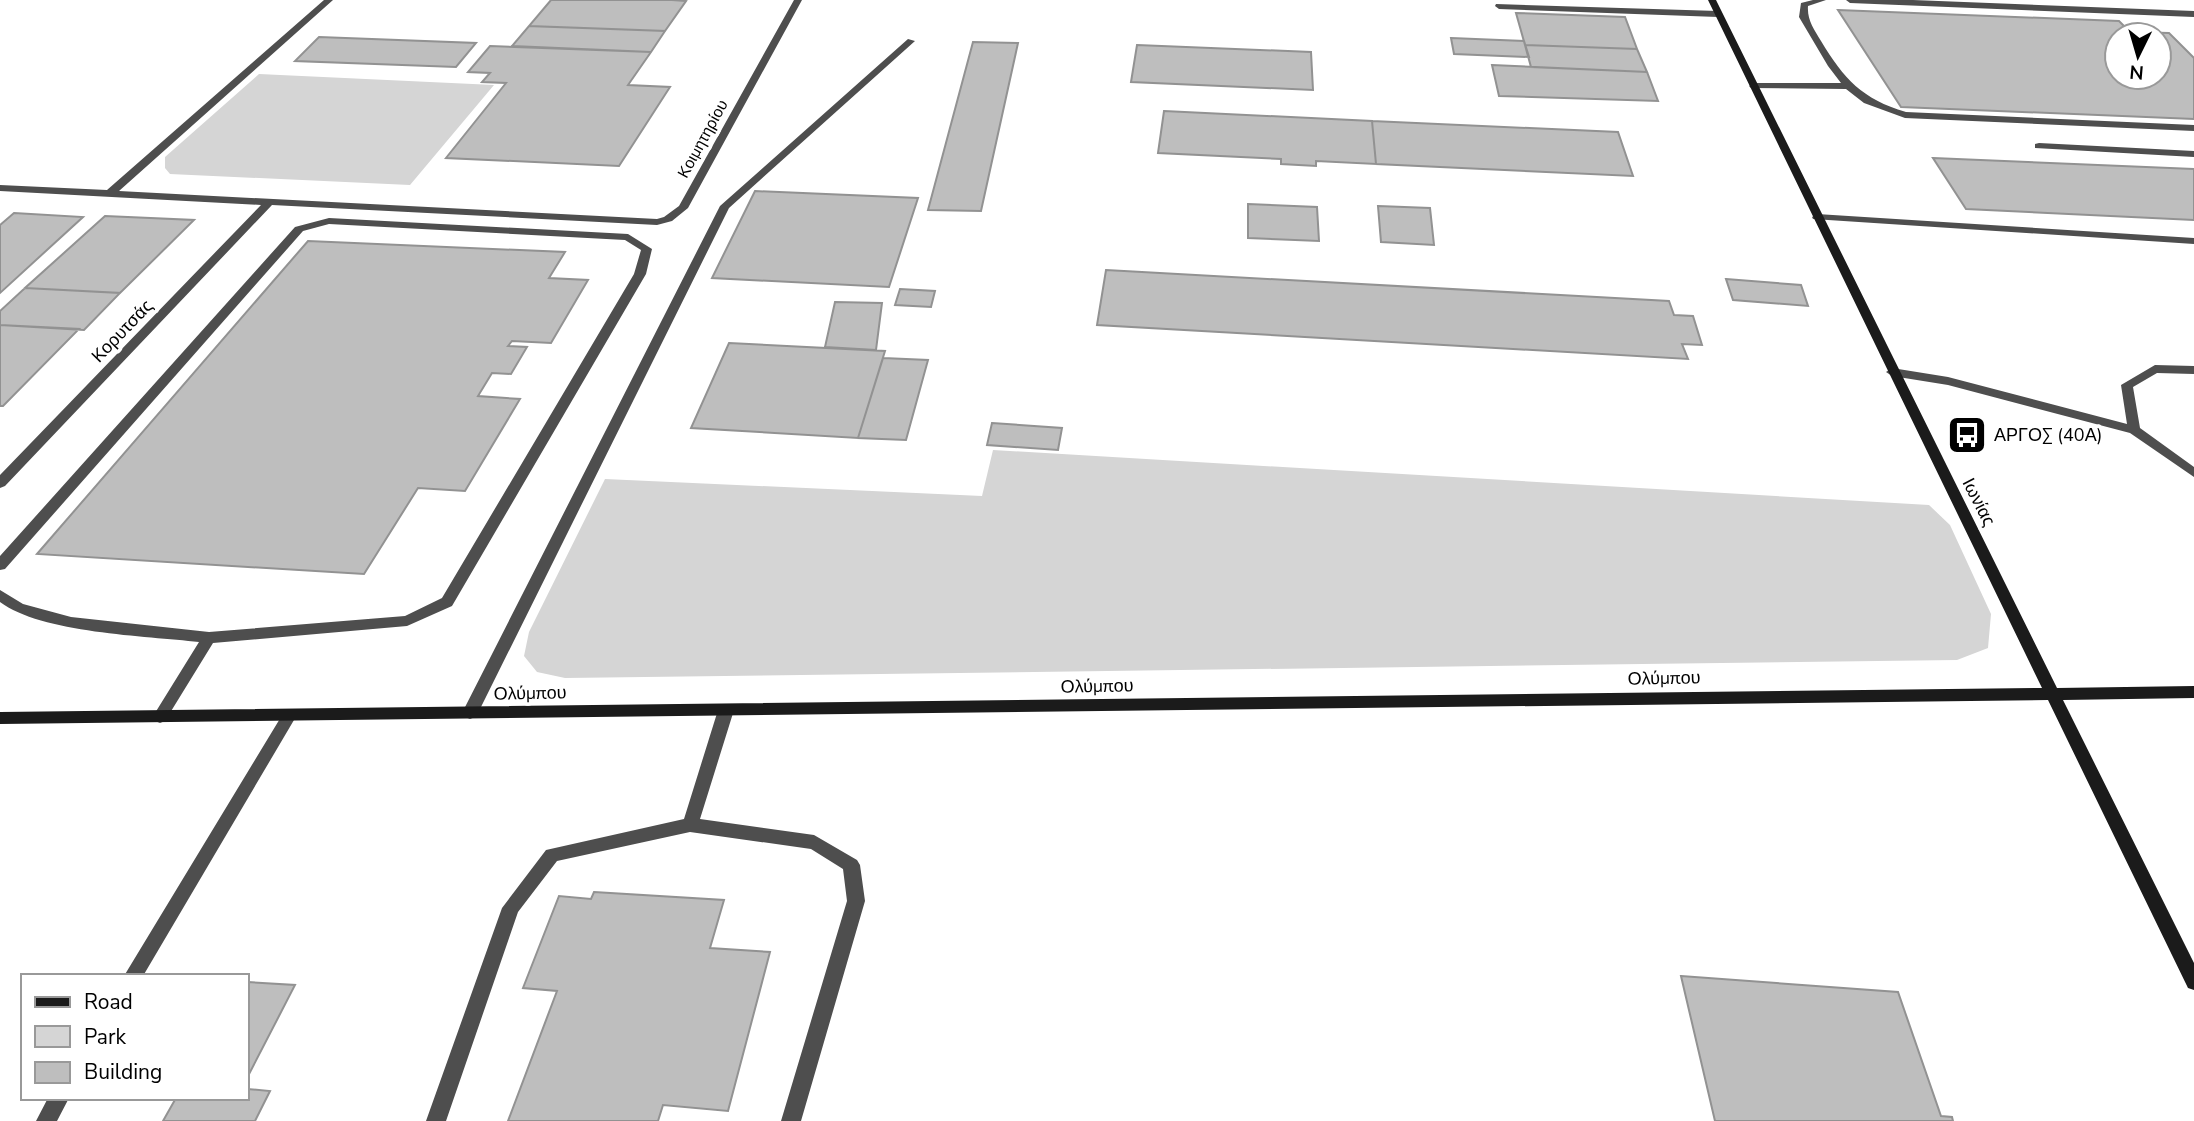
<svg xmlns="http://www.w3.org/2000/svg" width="2194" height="1121" font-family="'Nunito Sans',sans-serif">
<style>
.green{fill:#d5d5d5}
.building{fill:#bebebe;stroke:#929292;stroke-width:2;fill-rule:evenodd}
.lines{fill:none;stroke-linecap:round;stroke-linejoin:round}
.lane{fill:#4e4e4e;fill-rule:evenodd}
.street{fill:#4e4e4e;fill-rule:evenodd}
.secondary{fill:#1b1b1b;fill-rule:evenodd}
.labels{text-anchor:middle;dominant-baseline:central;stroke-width:7;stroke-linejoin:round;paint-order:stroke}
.far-street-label{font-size:16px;fill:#000;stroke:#fff}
.street-label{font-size:18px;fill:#000;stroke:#fff}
.poi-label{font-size:18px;fill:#000;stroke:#fff;text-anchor:start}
</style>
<rect width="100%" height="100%" fill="#fff"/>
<path class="green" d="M259 74 494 85 410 185 170 174 165 168V157Z
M993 450 1929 505 1950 525 1991 614 1988 648 1957 660 565 678 537 672 524 656 529 632 605 479 982 496Z"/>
<path class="building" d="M551 0H672L686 1 665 31 529 26Z
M1838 10 2119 21 2130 32 2169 33 2194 58V119L1901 107ZM2117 35H2159V77H2117Z
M1516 13 1625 17 1637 49 1525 45Z
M529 26 665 31 651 52 512 46Z
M319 37 476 43 456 67 295 61Z
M1451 38 1524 41 1529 57 1454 54Z
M973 42 1018 43 981 211 928 210Z
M1137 45 1311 52 1313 90 1131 82Z
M1525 45 1637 49 1647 72 1531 67Z
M490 46 651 52 628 85 670 87 619 166 446 158 506 83 482 82 490 73 468 72Z
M1492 65 1647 72 1658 101 1499 96Z
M1164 111 1372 121 1376 164 1316 161V166L1281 164V159L1158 153Z
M1372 121 1618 132 1633 176 1376 164Z
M1933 158 2194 169V220L1966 209Z
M755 191 918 198 889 287 712 278Z
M1248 204 1317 207 1319 241 1248 238Z
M1378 206 1430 208 1434 245 1381 242Z
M14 213 83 217 0 293V225Z
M105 216 194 220 120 293 25 288Z
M308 241 565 252 549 278 588 280 551 343 512 341 508 346 527 347 511 374 492 373 478 396 520 399 465 491 418 488 364 574 37 554Z
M1106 270 1669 301 1674 315 1693 316 1702 345 1682 344 1688 359 1097 325Z
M1726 279 1801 285 1808 306 1733 300Z
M25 288 120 293 84 330 0 325V311Z
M900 289 935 291 931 307 895 305Z
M835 302 882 303 876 350 825 347Z
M0 325 79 329 3 406H0Z
M729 343 885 351 858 438 691 428Z
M883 358 928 360 906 440 858 438Z
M992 423 1062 428 1058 450 987 445Z
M594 892 724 900 710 948 770 952 728 1111 663 1105 658 1121H508L557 991 523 988 559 896 591 899Z
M1681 976 1898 992 1941 1116 1952 1117 1953 1121H1715Z
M248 982 295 985 247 1078V985Z
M247 1089 270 1091 255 1121H163L176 1098H247Z"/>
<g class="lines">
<path class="lane" d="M1813 0H1826L1808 6C1807 20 1814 29 1821 41 1844 79 1862 99 1906 112L2194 125V131L1905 118 1864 103 1846 89 1751 88 1749 86 1754 83H1841L1828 66 1799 17 1801 3Z
M1846 0H1913L2194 11V17L1850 3Z
M1496 4 1718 11 1722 14 1718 17 1499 9 1495 6Z
M908 39 915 41 729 208 478 713 475 717 470 719 465 717 462 713 720 206Z
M2039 143 2194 151V157L2035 148V144Z
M1817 214 2194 238V244L1813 219 1812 217Z
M329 218 628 234 652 249 646 274 452 606 407 626 213 643 165 721 160 723 155 721 152 717 155 713 199 642C146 636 41 633 0 602V590L23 604 71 617 209 632 405 616 442 598 634 274 641 250 625 240 329 224 303 231 5 569 0 570V556L295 227Z
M2155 365 2194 366V374L2157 373 2133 387 2140 428 2194 467V477L2130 433 1948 385 1892 376 1886 372 1892 368 1948 377 2127 424 2121 385Z
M726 704 731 706 734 710 700 819 814 835 857 860 860 865 865 901 801 1121H781L847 901 843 869 811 849 690 832 557 861 518 912 446 1121H426L502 908 546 850 684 819 718 710 721 706Z
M289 710 294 712 297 716 294 720 143 976H124L284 712Z
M48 1098H69L57 1121H36Z"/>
<path class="street" d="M324 0H333L119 191 657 219 664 217 679 206 794 0H802L688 208 672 221 657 225 272 205 5 486 0 488V475L261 205 0 191V185L107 190Z"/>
<path class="secondary" d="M1708 0H1716L2057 688 2194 686V698L2063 700 2194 963V990L2188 988 2048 700 0 724V712L2042 688Z"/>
</g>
<defs>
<g id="bus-square" transform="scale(2.0125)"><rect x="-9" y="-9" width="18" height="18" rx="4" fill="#000" stroke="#fff"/><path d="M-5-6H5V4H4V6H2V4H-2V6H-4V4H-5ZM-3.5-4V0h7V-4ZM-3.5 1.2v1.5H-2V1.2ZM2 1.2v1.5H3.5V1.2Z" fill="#fff"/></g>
</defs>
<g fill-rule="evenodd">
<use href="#bus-square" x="1967" y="435"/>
</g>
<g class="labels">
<g class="far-street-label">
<text transform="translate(703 139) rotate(-61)">Κοιμητηρίου</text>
</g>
<g class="street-label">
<text transform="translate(122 331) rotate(-46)">Κορυτσάς</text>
<text transform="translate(1979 502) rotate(63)">Ιωνίας</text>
<text transform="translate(1664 678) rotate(-1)">Ολύμπου</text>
<text transform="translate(1097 686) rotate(-1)">Ολύμπου</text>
<text transform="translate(530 693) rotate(-1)">Ολύμπου</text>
</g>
<g class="poi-label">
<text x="1994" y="435">ΑΡΓΟΣ (40Α)</text>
</g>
</g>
<rect x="21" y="974" width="228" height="126" fill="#ffffff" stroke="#999999" stroke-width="2"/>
<rect x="35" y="997" width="35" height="10" fill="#1b1b1b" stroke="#999999" stroke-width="2"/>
<text x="84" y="1009" font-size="21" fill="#000000">Road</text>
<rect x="35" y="1026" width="35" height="21" fill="#d5d5d5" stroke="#999999" stroke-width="2"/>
<text x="84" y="1044" font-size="21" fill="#000000">Park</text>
<rect x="35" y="1062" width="35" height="21" fill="#bebebe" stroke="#999999" stroke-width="2"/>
<text x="84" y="1079" font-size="21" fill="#000000">Building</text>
<g transform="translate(2138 56) rotate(185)"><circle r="33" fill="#ffffff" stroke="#999999" stroke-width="2"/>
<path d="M0-5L12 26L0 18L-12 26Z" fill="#000000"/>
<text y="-10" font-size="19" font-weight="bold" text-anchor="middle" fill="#000000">N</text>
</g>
</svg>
